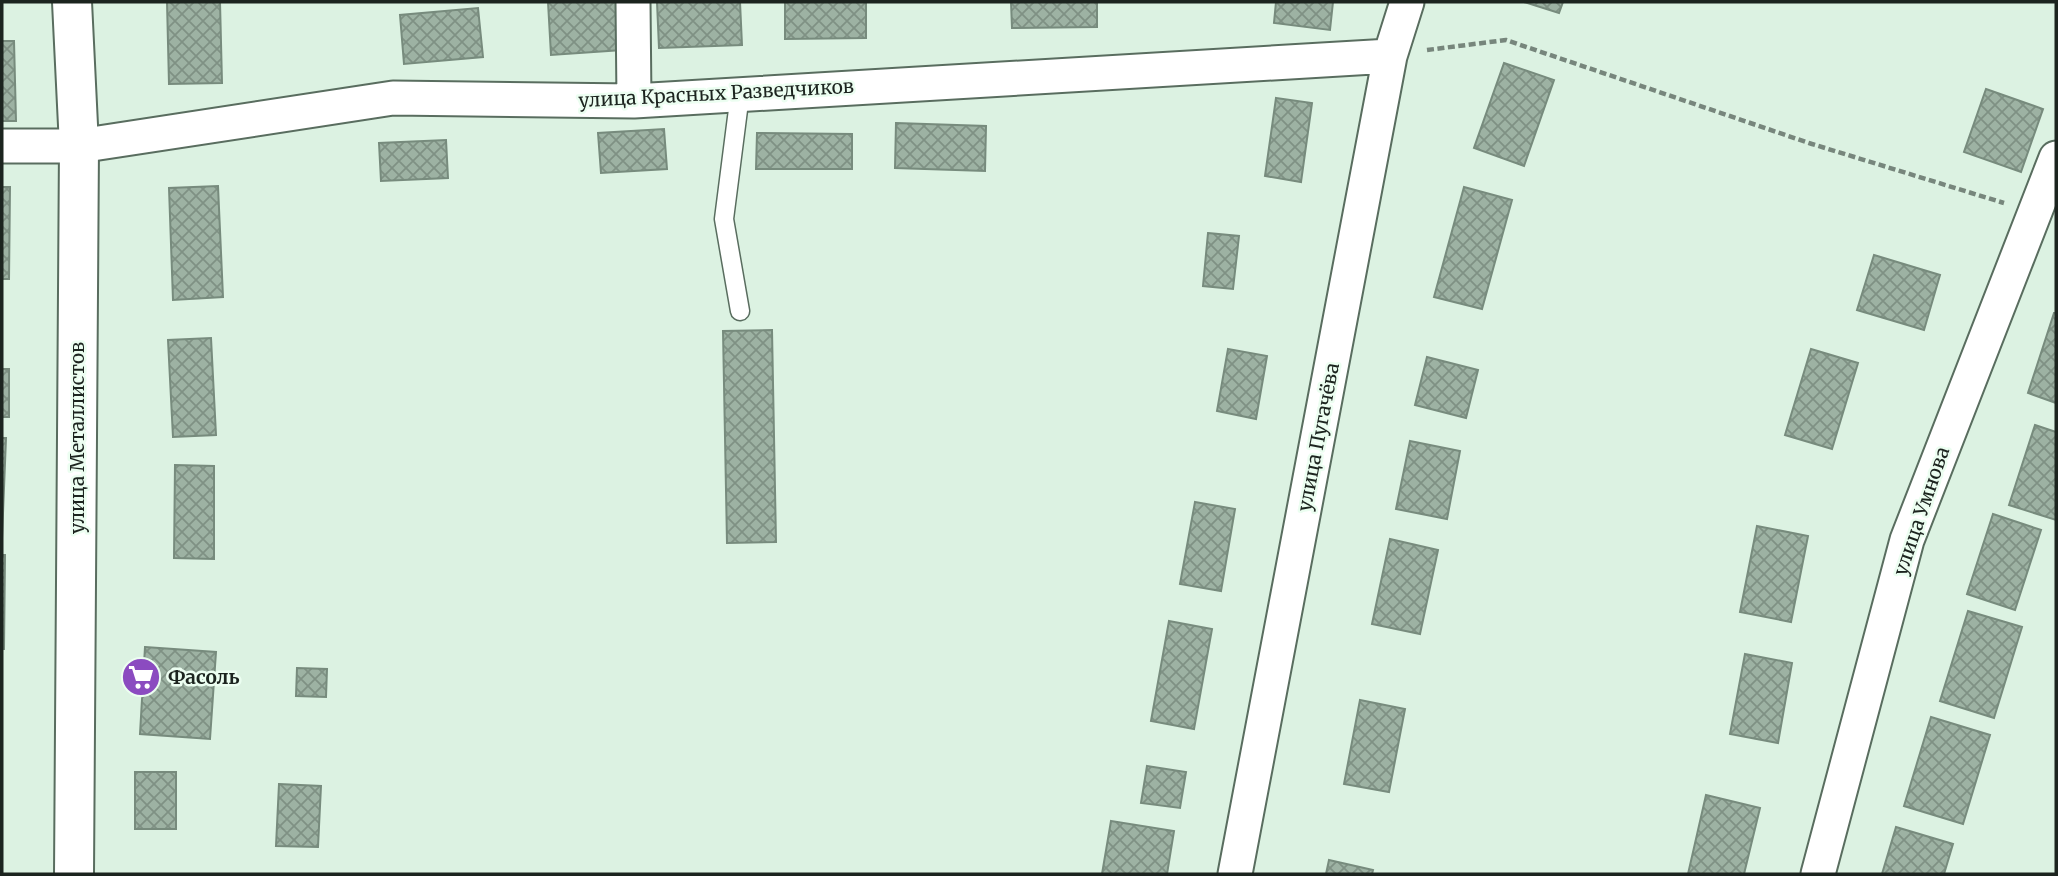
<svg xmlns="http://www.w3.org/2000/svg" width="2058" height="876" font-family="Merriweather,serif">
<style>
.building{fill:url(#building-cross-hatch);stroke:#778b7d;stroke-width:2}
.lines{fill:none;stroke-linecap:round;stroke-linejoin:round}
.service-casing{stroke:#596d5f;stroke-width:21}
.minor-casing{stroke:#596d5f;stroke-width:37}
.tertiary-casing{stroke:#596d5f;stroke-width:42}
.path{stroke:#77867c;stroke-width:4.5;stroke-dasharray:7 3.5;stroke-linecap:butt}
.service{stroke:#fff;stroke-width:18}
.minor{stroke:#fff;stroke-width:33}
.tertiary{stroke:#fff;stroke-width:38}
.labels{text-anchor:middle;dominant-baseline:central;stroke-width:5;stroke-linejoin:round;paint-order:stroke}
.street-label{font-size:19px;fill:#1c241f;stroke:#ecfef1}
.poi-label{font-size:19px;font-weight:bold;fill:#1c241f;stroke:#ecfef1;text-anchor:start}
</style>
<defs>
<pattern id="building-cross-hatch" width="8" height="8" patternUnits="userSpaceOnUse" patternTransform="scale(1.75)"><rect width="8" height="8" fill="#9db2a3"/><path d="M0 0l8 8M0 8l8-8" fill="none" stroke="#7f9184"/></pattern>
</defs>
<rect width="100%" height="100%" fill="#dcf2e2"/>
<path class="building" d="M167 2H220L222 83 169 84Z
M548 2H619L622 50 551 55Z
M657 2H740L742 45 659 48Z
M785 2H866V38L785 39Z
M1011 2H1097V27L1012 28Z
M1276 2H1333L1330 30 1274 23Z
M1524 2H1563L1559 13Z
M478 8 483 57 404 64 400 15Z
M2 41H14L16 121H2Z
M1504 63 1554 80 1524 166 1474 148Z
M1986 89 2043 109 2021 172 1964 152Z
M1276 98 1312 103 1301 182 1265 176Z
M896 123 986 126 985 171 895 168Z
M664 129 667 169 601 173 598 133Z
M757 133 852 134V169H756Z
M446 140 448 178 381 181 379 143Z
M218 186 223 297 173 300 169 188Z
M2 187H10L9 279H2Z
M1464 187 1512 200 1482 309 1434 297Z
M1208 233 1239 236 1233 289 1203 286Z
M1874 255 1940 275 1924 330 1857 310Z
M2054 313H2056V403L2028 393Z
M772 330 776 542 727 543 723 331Z
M211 338 216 435 173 437 168 340Z
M1228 349 1267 356 1256 419 1217 411Z
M1811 349 1858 363 1832 449 1785 435Z
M1427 357 1478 370 1466 418 1415 405Z
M2 369H9V417H2Z
M2035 425 2056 432V520L2009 505Z
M2 438H6L2 538Z
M1410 441 1460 451 1447 519 1396 509Z
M175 465 214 466V559L174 558Z
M1195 502 1235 509 1221 591 1180 584Z
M1993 514 2041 530 2015 610 1967 594Z
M1757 526 1808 536 1791 622 1740 612Z
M1390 539 1438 550 1420 634 1372 624Z
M2 555H5L4 649H2Z
M1968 611 2022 627 1994 718 1940 701Z
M1169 621 1212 629 1194 729 1151 721Z
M145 647 216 652 210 739 140 734Z
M1745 654 1792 663 1778 743 1730 734Z
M297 668 327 669 326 697 296 696Z
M1360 700 1405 709 1389 792 1344 784Z
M1931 717 1990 735 1963 824 1904 806Z
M1147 766 1186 772 1180 808 1141 803Z
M135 772H176V829H135Z
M279 784 321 786 318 847 276 846Z
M1706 795 1760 808 1744 874H1688Z
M1111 821 1174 831 1167 874H1102Z
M1896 827 1953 844 1944 874H1882Z
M1329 860 1373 870 1372 874H1326Z"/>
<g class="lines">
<g class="service-casing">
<path id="service" d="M740 311 724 219 740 94"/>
</g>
<g class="minor-casing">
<path id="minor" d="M633 2 634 101
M2 146H79L393 98 634 101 1390 56
M1235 874 1390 56 1407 2
M1818 874 1907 540 2056 158"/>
</g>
<g class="tertiary-casing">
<path id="tertiary" d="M72 2 79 146 74 874"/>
</g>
<path class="path" d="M1427 50 1506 40 1812 144 2004 203"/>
<use href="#service" class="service"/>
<use href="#minor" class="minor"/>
<use href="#tertiary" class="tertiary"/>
</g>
<defs>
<g id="supermarket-disc" transform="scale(2.0125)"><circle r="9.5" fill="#8b4bc0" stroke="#ecfef1"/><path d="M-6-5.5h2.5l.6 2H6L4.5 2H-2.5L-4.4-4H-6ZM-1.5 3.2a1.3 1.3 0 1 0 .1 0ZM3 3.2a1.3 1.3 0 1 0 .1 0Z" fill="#fff"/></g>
</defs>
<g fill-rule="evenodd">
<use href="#supermarket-disc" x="141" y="677"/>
</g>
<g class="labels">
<g class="street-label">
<text transform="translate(716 93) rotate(-3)">улица Красных Разведчиков</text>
<text transform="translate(1318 437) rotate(-79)">улица Пугачёва</text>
<text transform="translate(77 438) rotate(-90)">улица Металлистов</text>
<text transform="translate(1921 511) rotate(-71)">улица Умнова</text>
</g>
<g class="poi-label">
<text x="168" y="677">Фасоль</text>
</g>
</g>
<rect width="2058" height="876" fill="none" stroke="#1c241f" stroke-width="7"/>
</svg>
